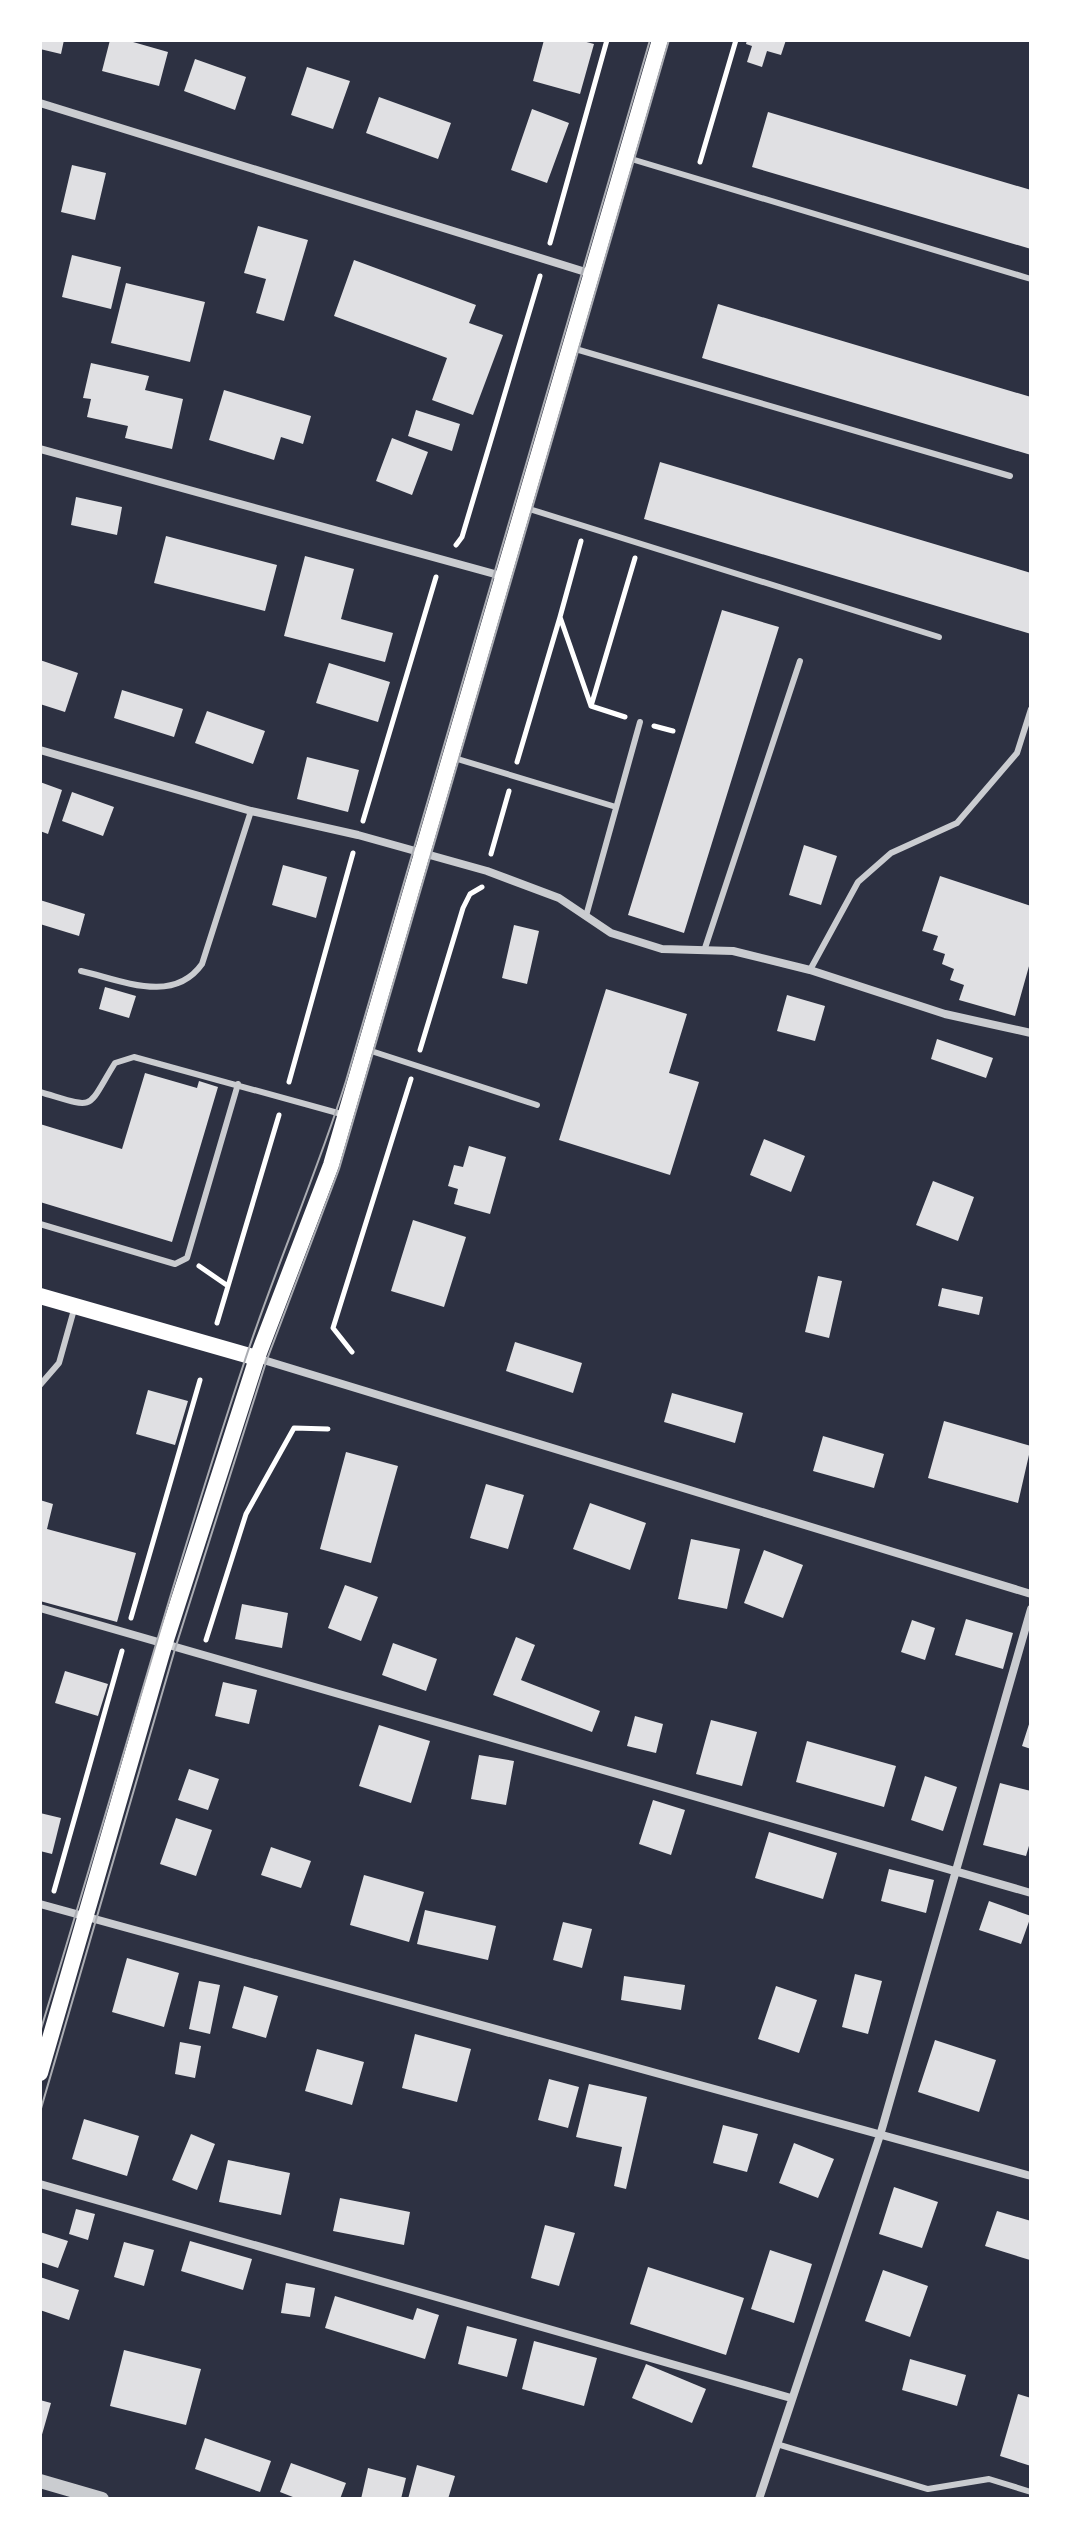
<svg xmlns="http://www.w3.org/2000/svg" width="1071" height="2539" font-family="'Alegreya Sans',sans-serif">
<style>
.building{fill:#e0e0e3}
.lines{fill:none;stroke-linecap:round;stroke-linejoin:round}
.path{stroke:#fff;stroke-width:5}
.service{stroke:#caccd0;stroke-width:6}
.minor{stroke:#caccd0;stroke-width:8}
.tertiary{stroke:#caccd0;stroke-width:14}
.secondary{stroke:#fff;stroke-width:16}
.tram{stroke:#abadb3;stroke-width:2}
</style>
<rect width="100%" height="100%" fill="#2d3142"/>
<path class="building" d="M40 40H64L61 54 40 49Z
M110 40H126L168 52 159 86 102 71Z
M544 40H579L594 44 580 94 533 81Z
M747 40H786L781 55 767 51 762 67 747 62 752 46 746 44Z
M195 59 246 77 235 110 184 91Z
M307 67 350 81 333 129 291 115Z
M379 97 451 123 438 159 366 133Z
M532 109 569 123 547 183 511 170Z
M768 112 1031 190V249L752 167Z
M72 165 106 173 95 220 61 212Z
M258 226 308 240 284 321 256 313 266 279 244 273Z
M72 255 121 267 111 309 62 297Z
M354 260 476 305 469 323 503 335 473 415 432 400 447 358 334 316Z
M126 283 205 302 190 362 111 343Z
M718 304 1031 397V455L702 358Z
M91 363 149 376 145 390 183 399 172 449 125 438 128 426 87 417 91 399 83 398Z
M224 390 311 416 303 444 281 437 274 460 209 440Z
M416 410 460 424 452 451 408 436Z
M392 438 428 452 412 495 376 481Z
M660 462 1031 573V634L644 519Z
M76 497 122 507 117 535 71 525Z
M166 536 277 565 265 611 154 583Z
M305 556 354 569 341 619 393 633 385 662 284 636Z
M722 610 779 627 684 933 628 915Z
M40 660 78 673 65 712 40 704Z
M329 663 390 682 378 722 316 703Z
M122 690 183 709 174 737 114 718Z
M207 711 265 731 253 764 195 743Z
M307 757 359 770 348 812 297 799Z
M40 782 62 790 48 834 40 831Z
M72 792 114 807 103 836 62 821Z
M804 845 837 856 821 905 789 895Z
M283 865 327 877 316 918 272 905Z
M940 876 1031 906V959L1015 1016 959 1000 964 985 950 980 954 969 942 964 945 954 933 950 938 936 922 931Z
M40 900 85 914 79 936 40 924Z
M514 925 539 931 527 984 502 978Z
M105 987 136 996 129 1018 99 1009Z
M606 989 687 1014 669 1073 699 1082 670 1175 559 1140Z
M787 995 825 1006 815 1041 777 1031Z
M937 1039 993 1058 986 1078 931 1059Z
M145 1073 197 1088 199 1081 218 1087 172 1242 40 1202V1124L122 1149Z
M764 1139 805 1156 791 1192 750 1175Z
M469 1146 506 1157 490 1214 454 1204 458 1189 448 1186 454 1165 463 1167Z
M933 1181 974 1197 958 1241 916 1225Z
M413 1220 466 1237 444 1307 391 1291Z
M818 1276 842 1281 829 1338 805 1332Z
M942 1288 983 1297 979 1315 938 1306Z
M515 1342 582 1363 573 1393 506 1371Z
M148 1390 188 1401 175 1445 136 1434Z
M672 1393 743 1413 735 1443 664 1422Z
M944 1421 1031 1446 1018 1503 928 1478Z
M823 1436 884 1454 874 1488 813 1471Z
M346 1452 398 1466 371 1563 320 1549Z
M486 1484 524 1495 508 1549 470 1538Z
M40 1500 53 1504 47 1529 136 1553 117 1622 40 1601Z
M590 1503 646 1523 630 1570 573 1549Z
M691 1539 740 1549 727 1609 678 1599Z
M764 1550 803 1565 783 1618 744 1603Z
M345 1585 378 1597 361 1641 328 1628Z
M242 1604 288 1613 282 1648 235 1639Z
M966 1619 1013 1633 1003 1669 955 1655Z
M912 1620 935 1628 925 1660 901 1652Z
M516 1637 535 1645 521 1680 600 1711 592 1732 493 1695Z
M393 1643 437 1659 426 1691 382 1675Z
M65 1671 108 1684 98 1716 55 1703Z
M223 1682 257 1690 249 1724 215 1716Z
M635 1716 663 1724 656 1753 627 1746Z
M1031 1718V1749L1022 1746Z
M711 1720 757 1732 742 1786 696 1774Z
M379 1725 430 1741 411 1803 359 1786Z
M807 1741 896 1766 884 1807 796 1782Z
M479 1755 514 1761 506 1805 471 1799Z
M189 1769 219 1779 208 1810 178 1800Z
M925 1776 957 1787 943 1831 911 1820Z
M1000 1783 1031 1791V1839L1026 1856 983 1845Z
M653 1800 685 1810 671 1855 639 1844Z
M40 1813 61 1818 52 1854 40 1851Z
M176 1818 212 1830 196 1876 160 1864Z
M769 1832 837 1853 823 1899 755 1878Z
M271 1847 311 1861 301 1888 261 1875Z
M889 1869 934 1880 926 1913 881 1901Z
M364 1875 424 1892 409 1942 350 1925Z
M989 1901 1031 1916 1021 1944 979 1930Z
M425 1910 496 1926 488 1960 417 1944Z
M563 1922 592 1929 582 1968 553 1960Z
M127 1958 179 1973 164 2027 112 2012Z
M855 1974 882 1981 868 2034 842 2027Z
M624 1976 685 1985 681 2010 621 2000Z
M199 1981 220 1985 210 2034 189 2029Z
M244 1986 278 1996 266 2038 232 2028Z
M776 1986 817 2000 799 2053 758 2039Z
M415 2034 471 2049 457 2102 402 2088Z
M935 2040 996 2060 979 2112 918 2092Z
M180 2042 201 2046 195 2078 175 2074Z
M317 2049 364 2062 352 2105 305 2091Z
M549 2079 579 2087 568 2128 538 2120Z
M589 2084 647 2097 626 2189 614 2186 622 2147 576 2137Z
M84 2119 139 2136 127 2176 72 2159Z
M723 2125 758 2134 747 2172 713 2163Z
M191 2134 215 2144 197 2190 172 2180Z
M794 2143 834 2159 818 2198 779 2183Z
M228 2160 290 2173 281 2215 219 2202Z
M894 2187 938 2202 922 2248 879 2234Z
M340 2198 410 2212 404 2245 333 2231Z
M76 2209 95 2214 88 2240 69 2234Z
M997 2211 1031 2221 1030 2260 985 2246Z
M545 2225 575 2233 559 2286 531 2278Z
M40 2232 68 2241 58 2268 40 2262Z
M190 2241 252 2259 243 2290 181 2271Z
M124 2242 154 2250 144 2286 114 2277Z
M770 2250 812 2264 794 2323 751 2309Z
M648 2267 744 2298 726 2355 630 2324Z
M883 2270 928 2286 910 2337 865 2321Z
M40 2277 79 2290 69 2320 40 2310Z
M286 2283 315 2288 310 2317 281 2313Z
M335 2296 413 2320 417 2308 439 2315 425 2359 325 2328Z
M467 2326 517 2339 507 2377 458 2364Z
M534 2341 597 2358 584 2406 522 2389Z
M124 2350 201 2369 186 2425 110 2406Z
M910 2359 966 2375 957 2406 902 2390Z
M646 2364 706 2389 692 2423 632 2398Z
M1018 2394 1031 2398V2466L1000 2456Z
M40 2400 51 2403 41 2438H40Z
M205 2438 271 2461 260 2492 195 2469Z
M291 2463 346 2483 340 2499H298L280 2492Z
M417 2465 455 2476 448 2499H408Z
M368 2468 406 2478 401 2499H361Z"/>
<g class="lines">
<path class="path" d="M700 162 736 40
M550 243 607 40
M581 541 560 617 591 706 625 717
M456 545 462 537 540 276
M591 706 635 558
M654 726 673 731
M517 762 560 617
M363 821 436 577
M491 854 509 791
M420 1050 463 908 470 894 482 887
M289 1082 353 853
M199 1266 228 1286
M217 1323 279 1115
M352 1352 333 1328 411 1079
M131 1618 200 1380
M206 1640 246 1514 294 1428 328 1429
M54 1891 122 1651"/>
<path class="service" d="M628 158 1031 279
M572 348 1010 476
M526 508 939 637
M451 757 616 807
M586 916 640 722
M705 948 800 661
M810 970 858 882 891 853 957 823 1017 753 1031 709
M81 971C121 980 173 1005 202 964L251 811
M365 1049 537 1105
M40 1092C98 1109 85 1111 115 1063L134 1057 345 1115
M40 1224 175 1264 187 1258 238 1084
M40 1385 59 1363 75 1306
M777 2444 928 2489 989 2479 1031 2492"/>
<path class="minor" d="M40 103 592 274
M40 449 502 576
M40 750 251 811 358 835 487 871 559 898 611 933 662 949 733 951 810 970 945 1014 1031 1033
M257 1358 1031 1594
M40 1608 1031 1893
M40 1904 1031 2176
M40 2184 791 2398
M759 2499 881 2132 1031 1609"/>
<path class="tertiary" d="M40 2481 102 2499"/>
<path class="secondary" d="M40 1296 257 1358
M40 2073 164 1646 257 1358 331 1165 660 40"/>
<path class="tram" d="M40 2032C109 1808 171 1583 245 1360 276 1266 316 1176 346 1081L650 40
M40 2112 175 1649 266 1362 339 1169 669 40"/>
</g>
<rect width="1071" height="2539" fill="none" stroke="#ffffff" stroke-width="84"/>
</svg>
